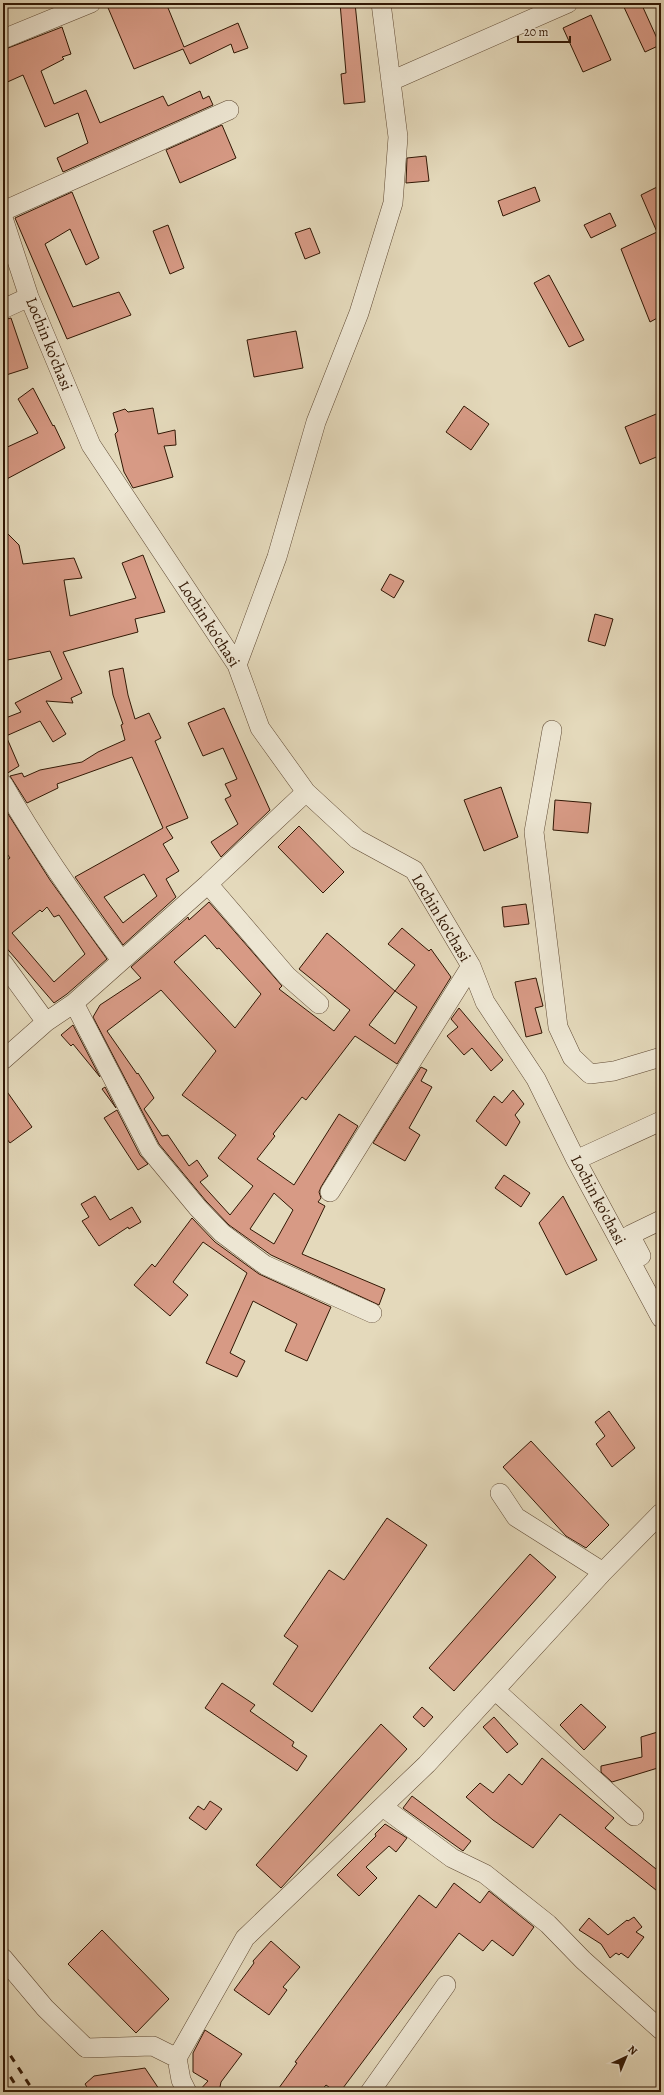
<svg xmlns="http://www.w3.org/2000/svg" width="664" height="2095" font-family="Alegreya,serif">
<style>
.building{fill:#d79a85;stroke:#311704;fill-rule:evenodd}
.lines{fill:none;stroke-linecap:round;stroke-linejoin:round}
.minor-casing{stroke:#5e4832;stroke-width:20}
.minor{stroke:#ede6d3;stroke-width:19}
.rail{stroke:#311704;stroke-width:3;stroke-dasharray:7 7;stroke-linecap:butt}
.labels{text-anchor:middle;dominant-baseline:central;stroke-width:3;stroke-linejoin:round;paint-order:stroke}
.street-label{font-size:16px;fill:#311704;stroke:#ede6d3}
</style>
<rect width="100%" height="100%" fill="#e4d9bb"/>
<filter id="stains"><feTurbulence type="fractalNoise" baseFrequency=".005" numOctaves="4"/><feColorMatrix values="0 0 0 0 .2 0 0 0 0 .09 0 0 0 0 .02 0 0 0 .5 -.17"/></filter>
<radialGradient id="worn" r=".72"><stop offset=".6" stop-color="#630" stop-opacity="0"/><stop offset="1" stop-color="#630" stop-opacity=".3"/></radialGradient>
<path class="building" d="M106 3H166L184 47 238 23 248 48 234 53 231 44 190 64 183 49 134 69Z
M340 3H355L365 102 344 104 341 74 346 73Z
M622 3H641L660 45 645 52Z
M591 15 611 60 583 72 563 28Z
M62 27 71 54 62 57 64 59 41 71 54 104 86 90 100 123 163 96 168 106 200 91 203 99 209 96 213 105 63 172 57 158 88 143 78 113 45 127 23 75 3 84V50Z
M222 125 236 158 180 183 166 150Z
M426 156 429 181 406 183 407 158Z
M661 185V316L650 322 621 249 657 232 641 195Z
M535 187 540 201 503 216 498 201Z
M72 192 99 258 86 265 70 229 45 244 73 307 119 292 131 315 67 339 15 218Z
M610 213 616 226 591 238 584 225Z
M168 225 184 268 170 274 153 231Z
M310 228 320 253 305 259 295 233Z
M549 275 584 340 569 347 534 283Z
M11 318 28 368 3 376V320Z
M296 331 303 368 254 377 247 340Z
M33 388 53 426 54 425 65 448 3 481V449L38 433 18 399Z
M464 406 489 424 471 450 446 432Z
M153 408 158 434 175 430 176 445 164 446 173 477 133 488 124 472 115 434 118 431 113 413 125 409 128 412Z
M661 412V455L640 464 625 427Z
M3 529 19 545 23 564 74 558 82 578 64 580 70 616 136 598 122 563 143 555 165 612 135 619 138 632 63 652 82 693 71 698 73 703 46 701 66 734 53 742 40 721 6 736 19 766 6 774 3 773V719L21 712 15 703 62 679 50 651 3 661Z
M390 574 404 581 394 598 381 590Z
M595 614 613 619 605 646 588 641Z
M123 668 128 695 135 719 149 713 161 738 155 741 188 818 166 827 173 838 163 844 179 871 166 879 176 897 123 945 75 877 163 828 132 757 57 784 58 788 27 803 10 776 22 773 24 777 40 770 82 762 98 752 125 740 121 725 123 724 113 695 109 671ZM144 874 157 896 123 923 104 897Z
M224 708 270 810 221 857 211 842 238 824 225 799 231 796 225 784 237 779 223 748 203 756 188 723Z
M501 787 518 837 484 851 464 800Z
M555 800 591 803 588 833 553 830Z
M3 806 50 880 107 959 67 994 54 1003 3 944V863L10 858 3 848ZM47 907 54 917 59 915 85 954 54 982 12 933 40 910 42 912Z
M299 826 344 872 323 893 278 847Z
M209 902 282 986 279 989 334 1031 350 1010 299 969 327 933 395 991 415 965 388 944 402 928 429 951 431 949 451 977 397 1064 355 1036 306 1100 302 1097 273 1134 275 1136 257 1159 294 1185 339 1114 358 1126 321 1187 319 1192 321 1198 318 1202 325 1206 302 1254 385 1289 379 1305 271 1255 229 1225 206 1201 159 1144 93 1017 100 1005 141 978 131 967 188 917 189 920ZM205 935 217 949 219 948 261 994 235 1028 174 962ZM161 990 216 1051 182 1095 236 1135 218 1158 253 1186 230 1215 200 1182 208 1176 197 1160 189 1166 168 1135 162 1136 144 1109 154 1098 138 1073 137 1074 107 1031ZM395 991 417 1007 395 1044 369 1025ZM274 1193 293 1210 274 1244 250 1229Z
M526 904 529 924 504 927 502 907Z
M536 978 543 1006 535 1008 542 1033 526 1037 515 982Z
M459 1008 503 1060 491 1071 472 1048 464 1055 447 1036 458 1027 451 1019Z
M73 1025 100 1077 73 1044 71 1046 61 1035Z
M421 1067 427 1070 421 1081 432 1087 409 1128 420 1135 405 1161 373 1143Z
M3 1086 32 1127 10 1143 3 1134Z
M105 1087 116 1108 102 1089Z
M513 1090 524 1104 515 1115 520 1122 506 1146 476 1121 494 1096 502 1103Z
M117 1110 140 1155 148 1164 138 1170 104 1118Z
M504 1175 530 1193 521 1207 495 1188Z
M95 1196 110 1220 132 1207 141 1222 129 1229 128 1227 99 1246 82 1221 89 1217 81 1204Z
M563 1196 597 1260 566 1275 539 1223Z
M192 1218 215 1242 259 1274 331 1307 307 1361 285 1351 297 1324 253 1301 230 1353 245 1361 237 1377 206 1363 247 1273 203 1242 173 1282 188 1295 170 1316 134 1285 152 1264 155 1267Z
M609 1411 635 1448 612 1467 596 1444 605 1436 595 1422Z
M531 1441 609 1525 586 1548 566 1536 503 1467Z
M387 1518 427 1545 312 1712 273 1684 298 1646 284 1636 329 1570 344 1580Z
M530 1554 556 1577 454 1691 429 1668Z
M222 1683 255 1705 250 1711 294 1742 292 1746 307 1756 297 1771 205 1708Z
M581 1704 606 1727 584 1750 560 1725Z
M422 1707 433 1717 424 1727 413 1717Z
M494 1717 518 1744 507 1753 483 1727Z
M381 1724 407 1749 281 1888 256 1865Z
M661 1731V1767L612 1782 601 1772V1766L642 1757 641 1737Z
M542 1758 614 1818 605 1828 661 1873V1894L560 1814 533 1848 493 1820 466 1797 480 1783 493 1793 509 1774 522 1785Z
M412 1796 471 1841 463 1851 403 1808Z
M210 1801 222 1809 206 1830 189 1818 198 1806 204 1810Z
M385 1824 407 1838 396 1852 389 1846 366 1867 377 1878 359 1896 337 1875 376 1836 375 1834Z
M454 1883 480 1903 489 1891 534 1927 513 1956 492 1940 483 1951 459 1933 340 2092H336L326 2085 320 2092H276L297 2063 295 2062 419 1895 436 1908Z
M634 1917 642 1927 636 1932 644 1937 628 1958 621 1953 619 1955 616 1953 610 1958 601 1944 579 1930 589 1918 608 1935 627 1920 628 1921Z
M102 1930 169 1999 136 2033 68 1964Z
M271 1941 300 1967 283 1987 287 1990 269 2015 234 1990 254 1963 253 1961Z
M205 2030 242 2054 221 2082 219 2092H198L208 2081 193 2072V2053Z
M145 2068 161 2092H90L85 2084 94 2076Z"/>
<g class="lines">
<g class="minor-casing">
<path id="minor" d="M3 39 91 3
M391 81 568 3
M3 211 229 110
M3 218 29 297 91 445 237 665 260 728 306 792 357 839 414 870 471 966 485 1002 536 1079 576 1160 661 1318
M3 309 29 297
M237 665 277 557 316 422 359 313 393 203 398 137 381 3
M552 730 534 832 558 1027 572 1057 590 1074 614 1071 661 1057
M3 784C38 846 78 903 121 960
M208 884 287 976 319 1004
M3 963 46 1022
M74 1003 150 1150 198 1208 222 1233 265 1265 372 1313
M3 1060 46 1022 74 1003 208 884 306 792
M576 1160 661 1121
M330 1192 471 966
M641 1256 630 1235 661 1220
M500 1493 516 1517 603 1572
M496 1691 634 1816
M383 1807 452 1858 485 1874 548 1924 583 1960 661 2030
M3 1958 45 2008 86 2048 153 2046 177 2058
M187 2092 181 2080 177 2058 245 1938 427 1764 603 1572 661 1513
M370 2092 446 1985"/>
</g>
<use href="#minor" class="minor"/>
<path class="rail" d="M3 2044 34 2092
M3 2065 20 2092"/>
</g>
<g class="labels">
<g class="street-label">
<text transform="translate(49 344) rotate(68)">Lochin ko'chasi</text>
<text transform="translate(209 624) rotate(57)">Lochin ko'chasi</text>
<text transform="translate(441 918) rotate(59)">Lochin ko'chasi</text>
<text transform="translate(598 1200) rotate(62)">Lochin ko'chasi</text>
</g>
</g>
<rect width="664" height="2095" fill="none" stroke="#e4d9bb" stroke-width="16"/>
<rect x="4" y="4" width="656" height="2087" fill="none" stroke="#311704" stroke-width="2"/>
<rect x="8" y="8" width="648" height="2079" fill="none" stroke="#311704"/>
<g transform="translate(626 2057) rotate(44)" stroke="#ede6d3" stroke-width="3" paint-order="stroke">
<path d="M0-3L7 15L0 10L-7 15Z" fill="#311704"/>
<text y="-6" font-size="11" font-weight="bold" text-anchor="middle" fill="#311704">N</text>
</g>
<path d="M518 36v6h52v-6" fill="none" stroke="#311704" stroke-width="2"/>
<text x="524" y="36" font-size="12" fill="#311704" stroke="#ede6d3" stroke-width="3" paint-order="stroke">20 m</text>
<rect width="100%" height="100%" filter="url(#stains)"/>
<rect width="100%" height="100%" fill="url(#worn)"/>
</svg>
